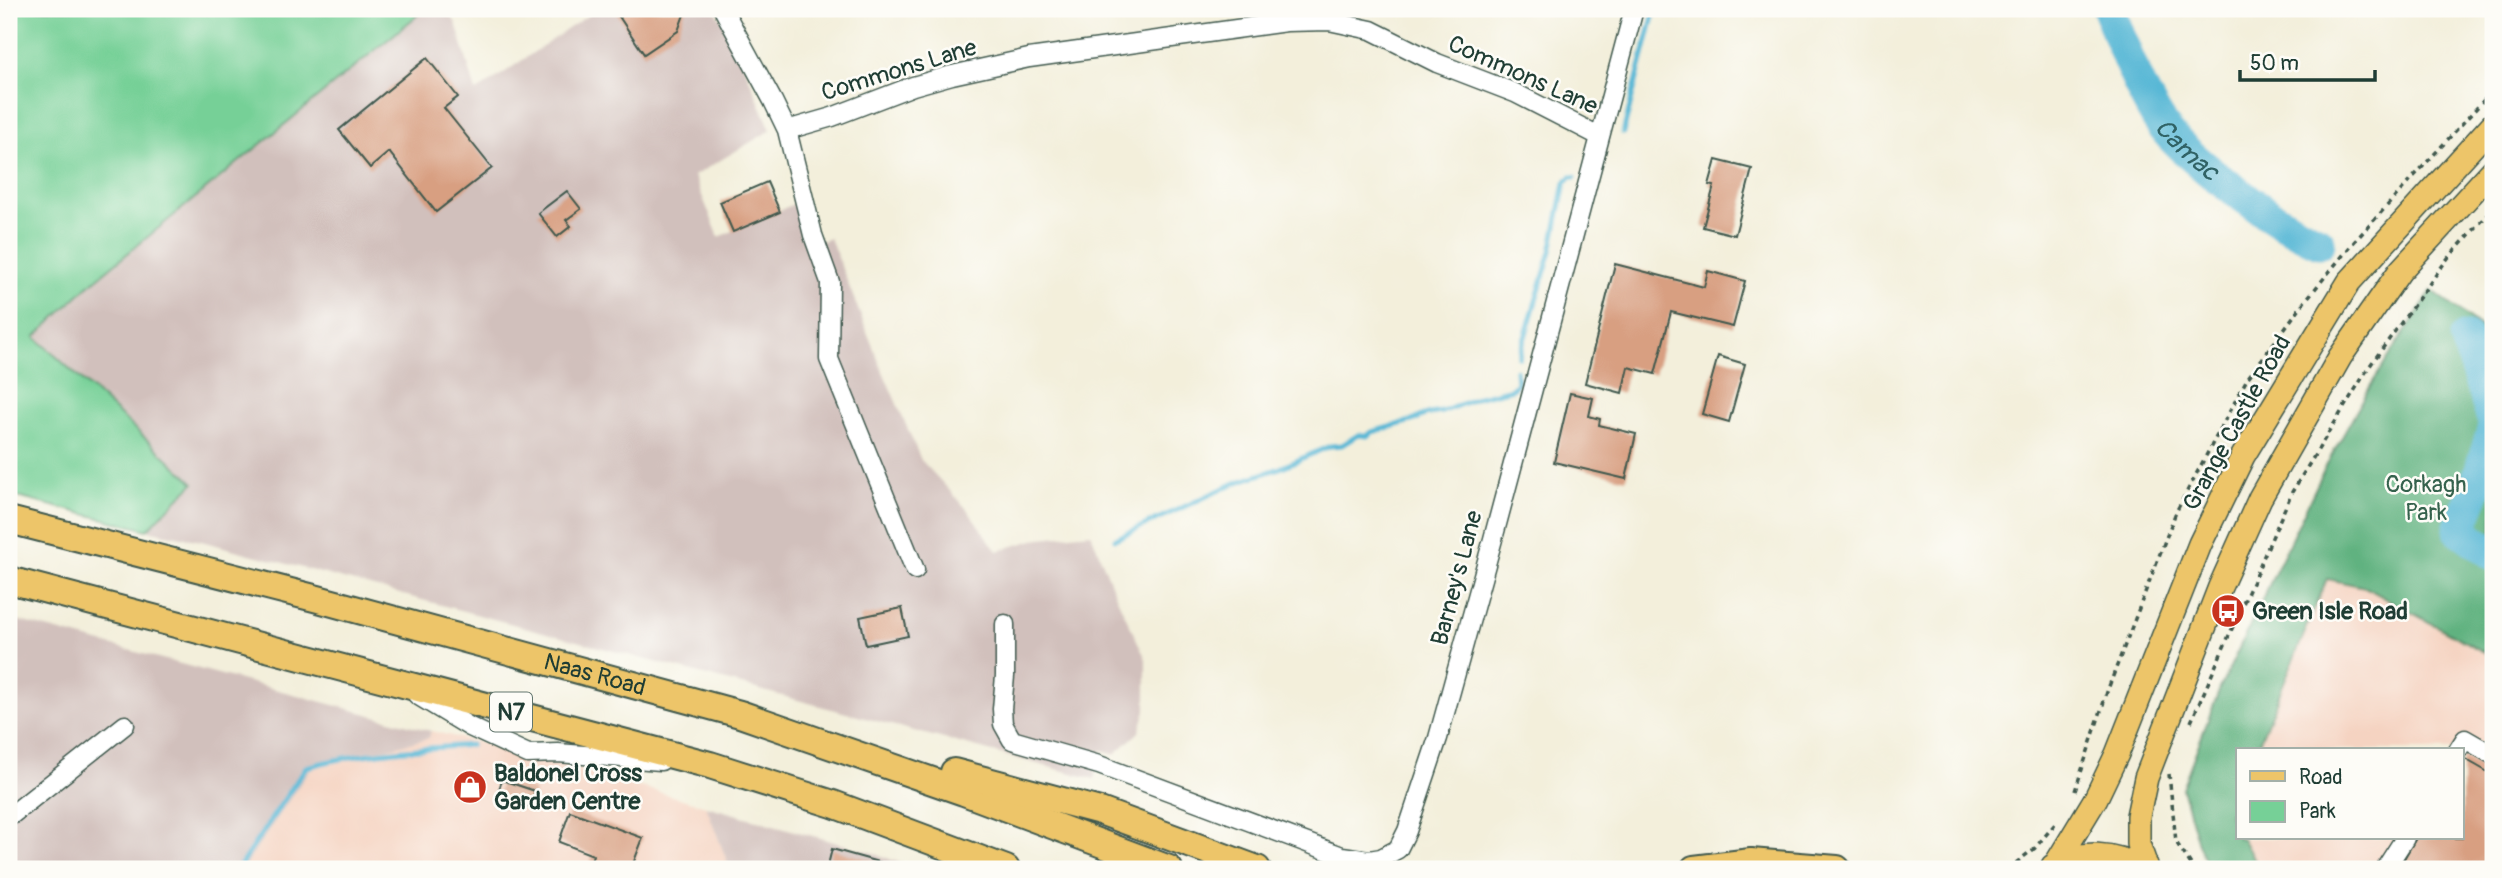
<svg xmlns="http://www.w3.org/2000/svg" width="2502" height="878" font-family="Pangolin,sans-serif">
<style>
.built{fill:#f5d3c1}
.industrial{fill:#d1c0bc}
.green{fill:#76d097;stroke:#4a8666;stroke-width:2}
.forest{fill:#60b280;stroke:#40785a;stroke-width:2}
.water{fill:#58b8d6;stroke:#3c7a85;stroke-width:2}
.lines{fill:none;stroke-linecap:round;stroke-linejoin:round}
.stream{stroke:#58b8d6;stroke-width:5}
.river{stroke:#58b8d6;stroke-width:33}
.building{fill:#d89f81}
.minor-casing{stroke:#3f584d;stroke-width:21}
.major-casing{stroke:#3f584d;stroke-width:26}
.highway-casing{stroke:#3f584d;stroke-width:30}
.path{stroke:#3f584d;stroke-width:3.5;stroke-dasharray:5 5;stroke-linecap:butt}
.minor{stroke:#fff;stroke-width:18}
.major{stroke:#edc569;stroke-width:23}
.highway{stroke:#edc569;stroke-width:26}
.labels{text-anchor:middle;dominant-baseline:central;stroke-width:5;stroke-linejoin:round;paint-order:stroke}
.shield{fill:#fdfcf7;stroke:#62766e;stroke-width:2}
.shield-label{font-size:23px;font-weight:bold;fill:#1f3d34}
.street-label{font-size:24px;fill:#1f3d34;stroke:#fdfcf7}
.park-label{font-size:24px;fill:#35624d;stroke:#fdfcf7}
.poi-label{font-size:24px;font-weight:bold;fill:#1f3d34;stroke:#fdfcf7;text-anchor:start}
.water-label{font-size:26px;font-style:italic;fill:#306265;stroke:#fdfcf7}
</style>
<rect width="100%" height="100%" fill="#fdfcf7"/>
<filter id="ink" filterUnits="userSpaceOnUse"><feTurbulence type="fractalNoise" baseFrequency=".0143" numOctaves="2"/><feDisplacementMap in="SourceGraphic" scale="14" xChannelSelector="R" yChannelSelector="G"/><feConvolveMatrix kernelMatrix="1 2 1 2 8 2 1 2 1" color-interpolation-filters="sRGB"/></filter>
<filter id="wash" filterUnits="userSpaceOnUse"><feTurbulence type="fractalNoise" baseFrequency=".00686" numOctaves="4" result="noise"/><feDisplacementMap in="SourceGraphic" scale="28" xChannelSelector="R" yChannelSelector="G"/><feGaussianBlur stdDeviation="1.57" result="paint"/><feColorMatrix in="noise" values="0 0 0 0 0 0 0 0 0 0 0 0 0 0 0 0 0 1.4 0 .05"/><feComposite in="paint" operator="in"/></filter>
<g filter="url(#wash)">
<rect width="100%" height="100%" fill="#f3efdb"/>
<path class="built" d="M2327 578 2365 587 2493 657V869H2259L2242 838H2462V750H2256Z
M431 731 528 754 706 806 730 869H243L311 768 429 738Z"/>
<path class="industrial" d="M425 9H446L456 23 476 92 597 9H715L736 47 771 130 694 176 719 237 796 203 810 245 830 238 879 362 921 460 966 508 997 551 1040 538 1091 533 1116 596 1146 659V710L1139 732 1115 754 1101 750 1094 779 201 541 147 530 193 483 35 337 88 286Z
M9 618 431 731 429 738 311 768 243 869H9Z
M706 806 870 852 917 869H730Z"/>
<path class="green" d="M9 9H425L88 286 35 337 194 483 147 530 9 495Z"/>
<path class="forest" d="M2432 290 2493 337V657L2365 587 2327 579 2256 750H2238V794L2229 815 2238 830V838H2242L2259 869H2209L2198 844 2182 788 2221 686 2327 464 2371 385Z"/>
<path class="water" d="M2473 495 2471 522 2493 534V572L2482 561 2457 546 2448 524Z"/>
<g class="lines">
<path class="stream" d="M1623 133 1655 9
M1519 357 1551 251 1565 183 1571 177H1575
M1115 539 1235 483 1280 468 1330 446 1342 445 1358 435 1367 436 1372 432 1415 420 1424 415 1442 412 1479 397 1512 389 1517 383 1516 370
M238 869 306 767C359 752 416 749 471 745"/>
<g class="river">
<path id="s1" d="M2109 9C2122 46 2137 84 2157 118 2182 158 2276 223 2319 242"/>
<path d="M2466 338 2493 419"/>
<path d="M2493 430 2473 495 2459 529 2493 554"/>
</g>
</g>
<g id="blocks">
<path class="building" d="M614 9H686L678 31 644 54Z
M427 58 458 97 444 108 492 168 436 212 389 152 370 168 339 130Z
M1716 160 1752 169 1735 235 1703 227 1714 186 1709 185Z
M767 182 780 212 733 232 720 202Z
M567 191 581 209 566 220 571 226 557 237 538 213Z
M1615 264 1704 287 1708 271 1745 281 1733 327 1671 312 1655 374 1628 367 1622 393 1585 383Z
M1718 356 1745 364 1729 422 1702 414Z
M1570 393 1593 398 1589 416 1600 419 1599 425 1636 434 1626 479 1554 462Z
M902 608 908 636 866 645 860 617Z
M2465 759 2493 775V869H2398L2416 838H2462V761Z
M502 780 535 791 530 807 497 796Z
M570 811 643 838 631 869H588L593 855 559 842Z
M832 849 889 865 888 869H827Z"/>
</g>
</g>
<g filter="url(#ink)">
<use href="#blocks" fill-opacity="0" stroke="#3f584d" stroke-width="2"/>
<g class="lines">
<g class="minor-casing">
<path id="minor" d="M723 9 773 101 787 130 832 117 913 86 952 75 1029 58 1286 22 1329 21 1371 30 1437 63 1515 93 1599 136
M787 130 813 235 830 282 829 359 915 570
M1005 624V676L1002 709 1003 724 1012 740 1099 765 1342 856 1369 860 1381 858 1398 849 1407 831 1438 738 1493 539 1634 9
M417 695 470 727 528 754 558 753 661 761
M2458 750 2465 739 2493 755
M9 817 125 725
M2385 869 2405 838"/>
</g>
<g class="major-casing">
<path id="major" d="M2056 864 2096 798 2117 754 2200 544 2243 456 2349 282 2493 124
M2053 866C2082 850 2114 852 2142 869
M2147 869 2138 844V816L2146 778 2220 587 2260 498 2340 357 2400 271 2493 170"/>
</g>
<g class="highway-casing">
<g id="highway">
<path id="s2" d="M9 520 318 599 740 714 964 792 1169 869"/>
<path d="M9 580 710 765 833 804 1006 869"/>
<path d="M954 772 1100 811 1257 869"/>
<path d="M1694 869 1751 862 1837 869"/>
</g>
</g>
<path class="path" d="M2191 722 2292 492 2369 367 2448 258 2493 209
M2169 774 2176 842 2194 869
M2075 791 2108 689 2176 512 2247 379 2305 301 2354 242 2493 90
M2008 869 2035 848 2055 824"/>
<use href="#minor" class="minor"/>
<use href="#major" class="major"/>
<use href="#highway" class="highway"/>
</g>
</g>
<defs>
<g id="bus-disc" transform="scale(1.75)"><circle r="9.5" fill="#c8321e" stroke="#fdfcf7"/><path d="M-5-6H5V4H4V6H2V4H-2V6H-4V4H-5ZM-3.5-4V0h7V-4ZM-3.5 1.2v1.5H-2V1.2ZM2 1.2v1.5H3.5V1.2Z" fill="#fff"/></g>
<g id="shop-disc" transform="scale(1.75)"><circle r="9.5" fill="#c8321e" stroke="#fdfcf7"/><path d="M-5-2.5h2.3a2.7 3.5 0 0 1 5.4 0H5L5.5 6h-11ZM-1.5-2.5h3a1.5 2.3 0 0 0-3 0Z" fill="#fff"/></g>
</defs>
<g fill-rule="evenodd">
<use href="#bus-disc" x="2228" y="611"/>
<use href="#shop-disc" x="470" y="787"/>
</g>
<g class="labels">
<rect class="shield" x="490" y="692.5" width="42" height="39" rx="5"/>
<g class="shield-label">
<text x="511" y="712">N7</text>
</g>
<g class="street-label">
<text transform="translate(899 70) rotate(-17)">Commons Lane</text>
<text transform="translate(1523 75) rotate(24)">Commons Lane</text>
<text transform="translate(2237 423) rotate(-61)">Grange Castle Road</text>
<text transform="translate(1457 578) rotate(-75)">Barney's Lane</text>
<text stroke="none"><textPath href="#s2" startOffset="606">Naas Road</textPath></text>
</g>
<g class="park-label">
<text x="2426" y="484">Corkagh<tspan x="2426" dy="28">Park</tspan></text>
</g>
<g class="poi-label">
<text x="2252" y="611">Green Isle Road</text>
<text x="494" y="773">Baldonel Cross<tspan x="494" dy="28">Garden Centre</tspan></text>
</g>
<g class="water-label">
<text stroke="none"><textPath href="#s1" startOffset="163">Camac</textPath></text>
</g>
</g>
<rect width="2502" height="878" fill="none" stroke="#fdfcf7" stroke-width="35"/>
<rect x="2236" y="748" width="228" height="91" fill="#fdfcf7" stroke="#a4b0a9" stroke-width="2"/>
<rect x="2250" y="771" width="35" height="10" fill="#edc569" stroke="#a4b0a9" stroke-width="2"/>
<text x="2299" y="784" font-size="21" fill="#1f3d34">Road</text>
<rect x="2250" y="801" width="35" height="21" fill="#76d097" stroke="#a4b0a9" stroke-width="2"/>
<text x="2299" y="818" font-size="21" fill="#1f3d34">Park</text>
<path d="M2240 70v10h135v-10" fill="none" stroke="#1f3d34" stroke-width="3.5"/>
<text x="2250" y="70" font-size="21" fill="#1f3d34" stroke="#fdfcf7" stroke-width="5" paint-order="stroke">50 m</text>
</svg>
